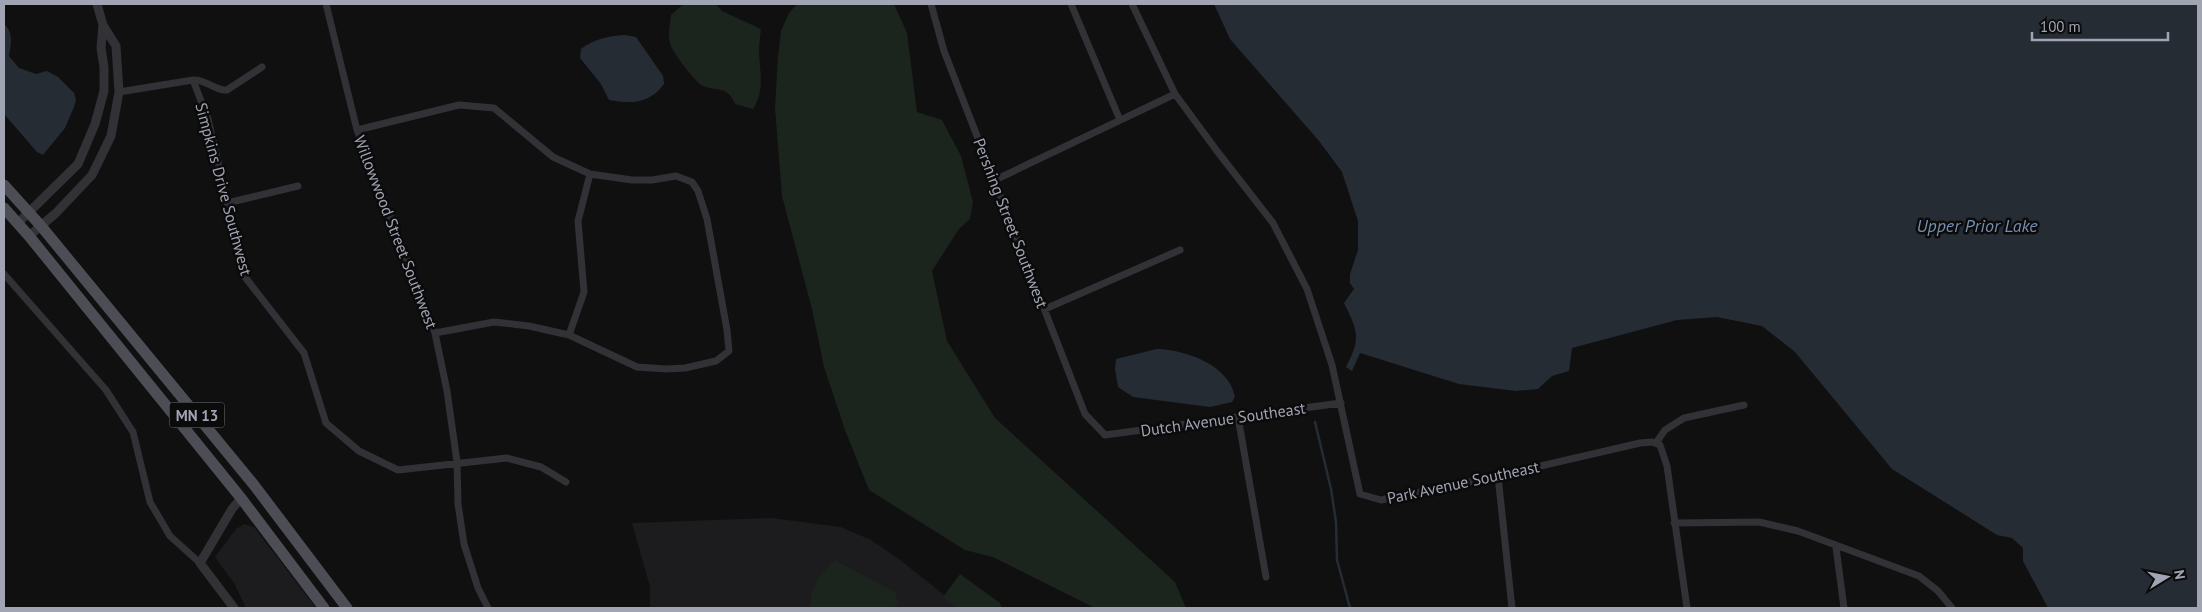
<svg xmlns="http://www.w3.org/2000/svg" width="2202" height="612" font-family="'PT Sans',sans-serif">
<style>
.built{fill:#1c1c1e}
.green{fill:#1c241e}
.water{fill:#262c34}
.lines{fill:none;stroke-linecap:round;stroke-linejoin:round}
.stream{stroke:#262c34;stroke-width:2.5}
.minor{stroke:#313136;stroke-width:7}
.tertiary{stroke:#313136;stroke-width:9}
.primary{stroke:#4d4d55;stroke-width:11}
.labels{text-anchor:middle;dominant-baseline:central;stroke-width:5;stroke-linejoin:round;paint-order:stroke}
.shield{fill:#0b0b0c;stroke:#747680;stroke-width:1}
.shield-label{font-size:15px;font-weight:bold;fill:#a1a4b2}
.street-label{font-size:16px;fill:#a1a4b2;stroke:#0b0b0c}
.water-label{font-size:18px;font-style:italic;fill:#778dae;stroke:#0b0b0c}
</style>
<rect width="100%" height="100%" fill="#101011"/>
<path class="built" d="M771 518 841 527 871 540 896 557 961 608H650V587L632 523Z
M244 524 254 527 316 608H246L234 583 215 557 236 529Z"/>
<path class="green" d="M687 4H716L722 11 761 29C760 37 759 45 759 53 760 74 765 90 753 109L735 104C727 85 718 92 703 86 695 82 674 54 671 46 667 36 670 25 671 15L681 6Z
M797 4H894L907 33 917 112 942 120 961 156 973 202 970 219 959 229 932 271 947 341 995 418 1175 582 1186 608H1095L993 557 965 550 869 490 845 430 824 367 812 309 782 196 775 108 778 57 781 31 789 13Z
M835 560 895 592 898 603 894 608H811C809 587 821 574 835 560Z
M960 574 1000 603 1002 608H956L943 597Z"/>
<path class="water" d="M1214 4H2198V608H2048L2023 561V548L2012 538 1997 535 1892 469 1795 352 1762 326 1717 317 1677 320 1572 348 1569 371 1552 376 1538 389 1516 391 1459 384 1360 353 1352 371 1346 367C1361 339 1358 331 1344 303L1354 289 1350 283V274L1358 250V221L1342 172 1319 141 1230 39Z
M4 24C14 33 11 44 9 56L19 68 36 74 47 71 58 77 74 93 76 100 74 107 65 128 43 155 37 152 4 114Z
M625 35 636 37 663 76 664 84C649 104 632 104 609 100L601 84 580 58 581 49C594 39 608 36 625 35Z
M1157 349C1187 350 1229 365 1235 397L1232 402 1210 407 1133 397 1118 387 1115 369 1116 359Z"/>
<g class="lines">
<path class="stream" d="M1315 422 1331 489 1336 522 1337 560 1350 608"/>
<path class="minor" d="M326 4 357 130 435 333 447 391 457 462 458 504 464 544 478 588 488 608
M931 4 944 51 1085 414 1105 435 1341 403
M1071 4 1120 120
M1132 4 1175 94 1217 151 1273 223 1307 289 1332 365 1360 494 1381 500 1498 476 1640 443 1652 442 1660 445 1667 466 1687 608
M193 80C207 79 214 91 227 90L262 67
M119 92 193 80 208 119 245 277 304 353 326 423 359 451 398 470 507 458 541 467 566 482
M357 130 459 105 494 108 553 157 590 174 632 180H652L676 176 692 182 698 191 707 219 727 330 729 351 716 361 685 368 666 369 637 367 569 335 529 326 494 322 435 333
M995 180 1175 94
M227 203 298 186
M4 274 106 390 133 432 150 502 170 536 200 563
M1045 309 1180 250
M569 335 584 292 578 221 590 174
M1238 417 1266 577
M1656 443 1665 430 1684 418 1744 405
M1498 476 1512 608
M1674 523 1759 522 1798 531 1919 576 1938 591 1952 608
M1836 547 1844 608"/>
<path class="tertiary" d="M18 223 78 164 95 124 104 91V67L101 48 103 25
M29 236 56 213 92 175 111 136 119 92 116 46 103 25 97 4
M234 608 200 563 232 509 241 498"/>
<path class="primary" d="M4 185 41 226 254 485 347 608
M4 208 29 236 241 498 324 608"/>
</g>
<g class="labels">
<rect class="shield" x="169.5" y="402.5" width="55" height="25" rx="4"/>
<g class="shield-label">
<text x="197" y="415">MN 13</text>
</g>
<g class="street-label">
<text transform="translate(224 189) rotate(75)">Simpkins Drive Southwest</text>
<text transform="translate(1011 223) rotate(69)">Pershing Street Southwest</text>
<text transform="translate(396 232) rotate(69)">Willowwood Street Southwest</text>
<text transform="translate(1223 419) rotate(-8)">Dutch Avenue Southeast</text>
<text transform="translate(1463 482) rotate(-12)">Park Avenue Southeast</text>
</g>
<g class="water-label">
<text x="1977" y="225">Upper Prior Lake</text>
</g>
</g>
<rect width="2202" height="612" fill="none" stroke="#a1a4b2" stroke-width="10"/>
<g transform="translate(2167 577) rotate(80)" stroke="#0b0b0c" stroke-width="4" paint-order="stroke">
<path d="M0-4L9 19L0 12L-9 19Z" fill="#a1a4b2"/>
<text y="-8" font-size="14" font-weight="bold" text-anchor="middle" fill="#a1a4b2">N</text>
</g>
<path d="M2032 32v8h136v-8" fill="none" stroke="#a1a4b2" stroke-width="2.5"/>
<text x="2040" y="32" font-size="15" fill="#a1a4b2" stroke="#0b0b0c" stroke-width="4" paint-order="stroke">100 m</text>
</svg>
